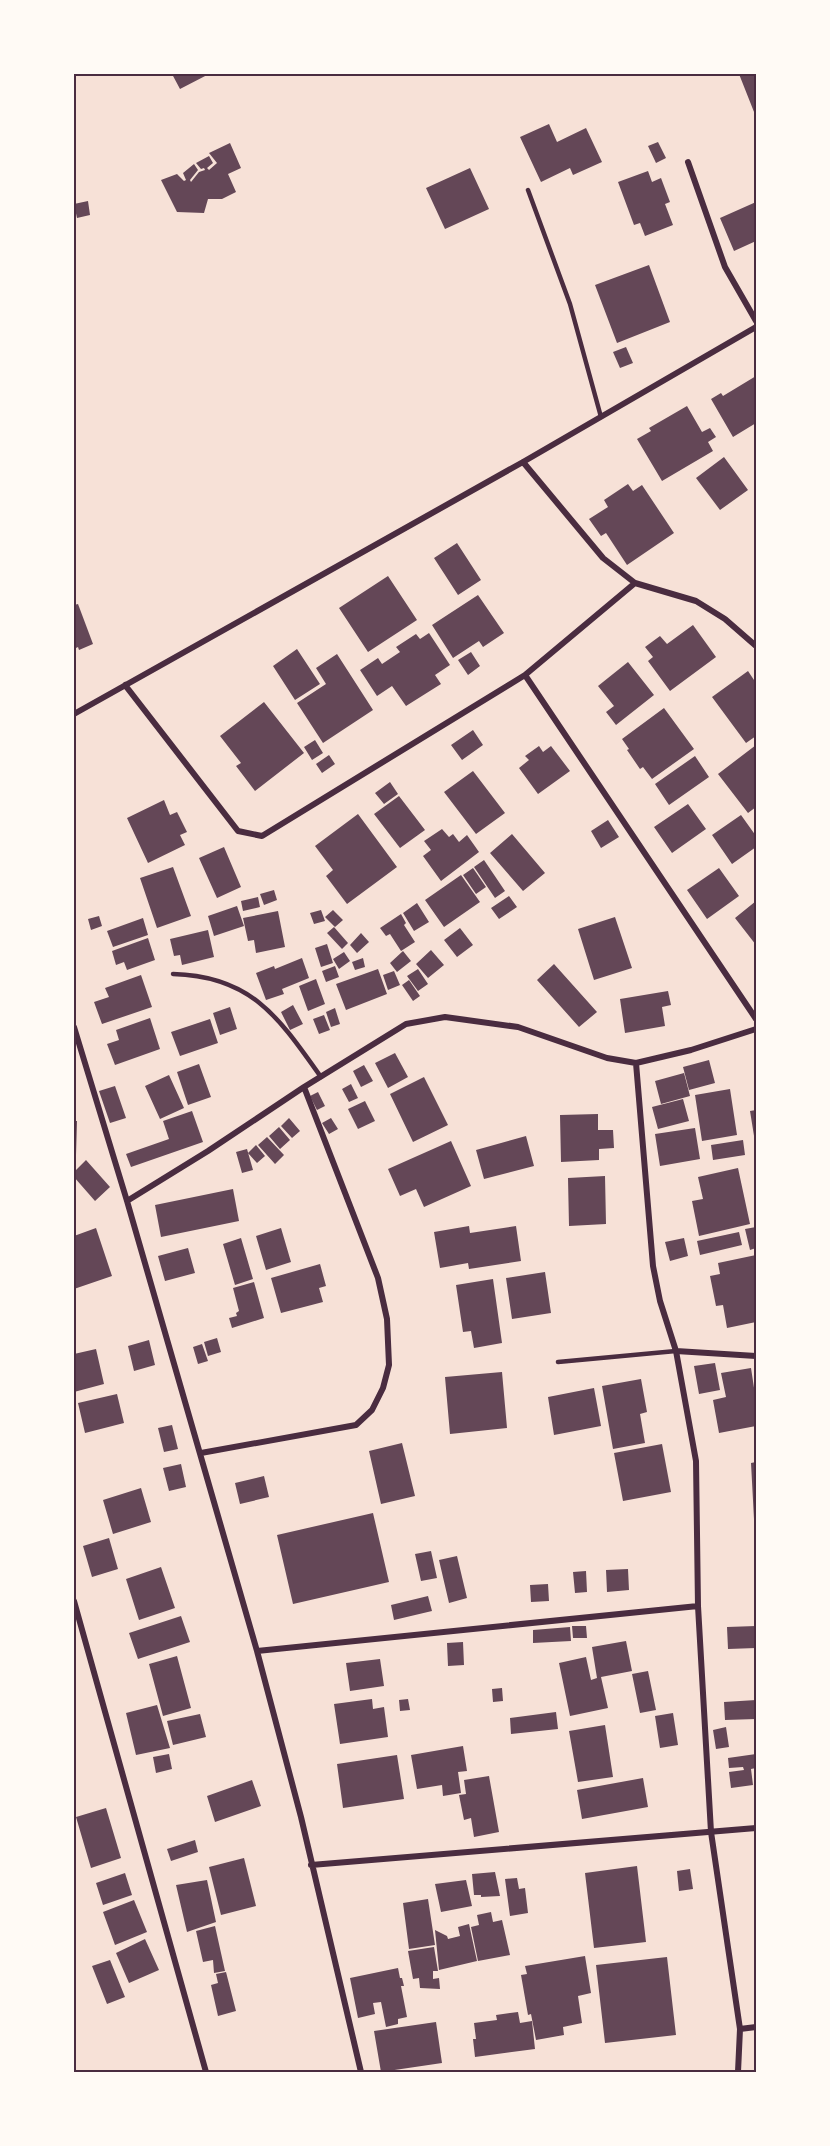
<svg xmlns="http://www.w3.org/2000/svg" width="830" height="2146" font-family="'Varela Round',sans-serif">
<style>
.building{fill:#644757}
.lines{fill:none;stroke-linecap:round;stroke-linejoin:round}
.service{stroke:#4a2c40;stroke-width:4.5}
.minor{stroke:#4a2c40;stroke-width:6}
.neatline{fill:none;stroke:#4a2c40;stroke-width:2}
</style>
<rect width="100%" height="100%" fill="#f7e1d7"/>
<path class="building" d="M172 74H209L180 89Z
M739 74H756V117Z
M549 124 557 142 586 128 602 162 573 175 570 168 541 182 520 137Z
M658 142 666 158 656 163 648 146Z
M230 143 241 168 228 174 236 192 222 199H208L204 213 177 212 161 180 177 174 184 181 186 180 183 173 194 164 198 170 190 180 191 182 199 172 205 170 204 168 201 169 196 163 209 156 213 163 207 168 209 170 217 163 209 153Z
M470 168 489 209 445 229 426 188Z
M648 171 652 182 661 178 670 202 665 204 673 225 645 236 640 223 634 225 618 182Z
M88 201 90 215 77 218 74 204Z
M756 202V241L734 251 720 218Z
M649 265 670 322 617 343 595 285Z
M626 347 633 363 620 368 613 352Z
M756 376V423L733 437 711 399 721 393 723 396Z
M687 406 702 432 710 428 716 437 708 442 713 451 662 481 637 439 651 431 649 428Z
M724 457 748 490 720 510 696 478Z
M628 484 633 491 642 485 674 533 627 565 606 533 601 536 589 519 608 507 604 500Z
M457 543 481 580 458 595 434 558Z
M388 576 417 620 368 652 339 608Z
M478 595 504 633 483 647 479 641 453 658 432 625Z
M78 604 93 644 79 650 78 647 74 649V605Z
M693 625 716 657 670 691 648 661 653 657 645 647 660 636 667 644Z
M429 633 450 665 435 675 441 684 406 706 392 686 377 696 360 670 378 658 382 664 400 652 396 647 416 634 420 639Z
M297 649 320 684 295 700 273 666Z
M471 652 480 666 468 675 458 660Z
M337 654 373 710 323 743 297 703 326 684 316 668Z
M628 662 654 695 616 725 606 712 614 706 598 686Z
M748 671 756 683V736L746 743 712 697Z
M264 702 304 753 255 791 236 766 241 763 220 736Z
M664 708 694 749 652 779 643 767 640 769 627 750 629 749 622 739Z
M473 730 483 745 462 760 451 745Z
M315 740 323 753 312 760 304 747Z
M756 745V807L748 813 718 774Z
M539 746 543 752 551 746 570 771 538 794 519 768 529 760 525 756Z
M329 755 335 764 322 773 316 764Z
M695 756 709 777 669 805 655 784Z
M473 771 505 813 476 834 444 792Z
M390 782 398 794 384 804 375 793Z
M399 796 425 830 400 848 374 814Z
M164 800 170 815 177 812 187 832 180 835 185 845 148 863 127 818Z
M688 804 706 829 672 853 654 827Z
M358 814 397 867 347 904 326 876 333 870 315 846Z
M741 815 756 836V847L732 864 712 835Z
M608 820 619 837 601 848 591 831Z
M442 829 449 837 453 834 459 842 467 835 479 852 441 881 423 856 431 850 424 841Z
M512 834 545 873 523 891 490 853Z
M224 847 241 887 217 898 199 858Z
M484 860 505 891 495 898 474 867Z
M173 867 191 916 157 928 140 878Z
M473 868 486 887 476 894 463 875Z
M719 868 739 896 707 919 687 890Z
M461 875 480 902 444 927 425 900Z
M274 890 277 900 264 905 260 894Z
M509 896 517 907 499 919 491 908Z
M258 897 260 907 243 911 241 901Z
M756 901V945L735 918Z
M417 903 429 922 414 931 403 913Z
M237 906 244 926 214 936 208 916Z
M321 910 325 921 314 924 310 913Z
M333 910 343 920 335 927 325 917Z
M278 911 285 947 256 953 254 940 248 941 243 918Z
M401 914 406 923 404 925 415 942 401 951 390 934 386 936 380 928Z
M99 916 102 926 91 930 88 919Z
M615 917 632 968 594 980 578 929Z
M143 918 148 935 113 947 107 931Z
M334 927 348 943 342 949 327 933Z
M460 928 473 945 457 957 444 940Z
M208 930 214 957 182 965 180 955 174 956 170 939Z
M361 933 369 942 357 953 350 945Z
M148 938 155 960 127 970 124 962 116 965 112 951Z
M327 944 333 963 321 967 315 948Z
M431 950 444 965 428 978 416 964Z
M403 951 411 961 397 972 390 963Z
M344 952 350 961 339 969 333 959Z
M302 958 309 978 282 989 284 994 266 1000 256 973 274 966 275 969Z
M363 958 365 967 355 970 352 962Z
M554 964 597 1012 579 1027 537 980Z
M335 966 339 977 326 982 322 971Z
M378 969 387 994 346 1010 336 984Z
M418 969 428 984 418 991 407 976Z
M394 971 400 985 388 990 383 975Z
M141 975 152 1007 102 1024 94 1002 109 997 105 988Z
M316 979 325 1004 308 1011 299 986Z
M409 980 420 996 413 1001 402 985Z
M668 991 671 1005 662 1007 665 1026 625 1033 620 999Z
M293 1005 303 1024 290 1030 281 1012Z
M230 1007 237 1029 220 1035 213 1013Z
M335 1008 340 1024 331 1027 326 1012Z
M324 1015 330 1030 319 1034 313 1019Z
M150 1018 160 1049 115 1065 107 1044 119 1040 116 1030Z
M210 1019 218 1043 180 1056 171 1032Z
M395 1053 408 1077 388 1088 375 1063Z
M709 1060 715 1083 689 1090 683 1067Z
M199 1064 211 1097 188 1105 177 1072Z
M364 1065 373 1081 361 1087 353 1071Z
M684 1073 690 1096 661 1104 655 1081Z
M169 1075 184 1108 160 1119 145 1086Z
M424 1077 448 1125 413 1142 390 1094Z
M351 1084 358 1098 349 1102 342 1089Z
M115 1086 126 1118 110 1123 99 1091Z
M730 1089 737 1135 702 1141 695 1095Z
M318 1092 325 1106 317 1110 310 1096Z
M683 1099 689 1121 658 1129 652 1107Z
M365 1101 375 1121 358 1129 348 1109Z
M756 1110V1142H755L750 1111Z
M192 1111 203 1142 131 1167 126 1154 169 1139 163 1121Z
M598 1114V1130H613L614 1148 599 1149V1160L561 1162 560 1115Z
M289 1118 300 1131 292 1138 281 1126Z
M331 1118 338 1129 329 1134 322 1123Z
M74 1121H77L76 1155H74Z
M279 1127 290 1140 280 1149 269 1136Z
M695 1128 700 1159 660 1166 655 1134Z
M526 1136 534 1166 484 1179 476 1150Z
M267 1137 284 1155 275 1164 258 1145Z
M743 1140 745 1155 713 1160 711 1145Z
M451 1141 471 1186 424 1207 416 1189 400 1196 388 1169Z
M256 1145 265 1156 257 1163 248 1153Z
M247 1149 253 1170 242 1173 236 1152Z
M86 1160 110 1187 95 1201 74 1177V1172Z
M738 1168 750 1224 699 1236 692 1201 703 1199 698 1177Z
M605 1176 606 1224 569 1226 568 1178Z
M233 1189 239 1221 161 1237 155 1205Z
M469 1226 470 1233 516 1226 521 1261 469 1269 468 1263 440 1268 434 1232Z
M756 1227V1248L750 1250 745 1229Z
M96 1228 112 1276 74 1289V1236Z
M281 1228 291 1262 266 1270 256 1236Z
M739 1232 742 1245 700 1255 697 1241Z
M241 1238 253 1279 235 1285 223 1244Z
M684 1238 688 1256 670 1261 665 1242Z
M188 1248 195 1273 165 1281 158 1256Z
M756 1255V1322L727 1328 723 1305 716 1306 710 1276 720 1274 718 1263Z
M320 1264 326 1286 319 1288 323 1302 281 1313 271 1278Z
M545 1272 551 1313 512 1319 506 1278Z
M493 1279 502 1343 474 1348 471 1331 463 1332 456 1285Z
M254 1282 264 1318 232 1328 229 1318 237 1316 236 1313 239 1311 233 1288Z
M217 1338 221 1352 208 1356 204 1342Z
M149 1340 155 1365 134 1371 128 1346Z
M202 1344 208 1361 198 1364 193 1347Z
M96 1349 104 1384 74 1392V1354Z
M715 1363 720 1390 699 1394 694 1366Z
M751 1368 756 1401V1426L719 1433 713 1400 726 1397 721 1373Z
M502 1372 507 1428 450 1434 445 1377Z
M641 1379 647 1412 640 1414 645 1443 613 1449 602 1386Z
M594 1388 601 1426 554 1435 548 1397Z
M117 1394 124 1423 85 1433 78 1403Z
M172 1425 178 1449 164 1452 158 1428Z
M402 1443 415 1496 381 1504 369 1451Z
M662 1444 671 1492 623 1501 614 1453Z
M756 1462V1519H754L751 1463Z
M181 1464 186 1487 169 1491 163 1468Z
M264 1476 269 1497 240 1504 235 1483Z
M141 1488 151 1522 113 1534 103 1500Z
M373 1513 389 1582 293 1604 277 1535Z
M109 1538 118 1569 92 1577 83 1546Z
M431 1551 437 1578 421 1581 415 1554Z
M457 1556 467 1598 449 1603 439 1560Z
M161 1567 175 1608 139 1620 126 1579Z
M628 1569 629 1590 607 1592 606 1570Z
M586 1571 587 1592 575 1593 573 1572Z
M548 1584 549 1601 531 1602 530 1585Z
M428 1596 432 1611 394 1620 391 1605Z
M181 1616 190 1642 138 1659 129 1633Z
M572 1626H586L587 1638H573Z
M756 1626V1648L728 1649 727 1627Z
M570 1627 571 1641 533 1643V1630Z
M626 1641 632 1671 601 1677 608 1708 570 1716 559 1663 586 1657 591 1680 597 1678 592 1647Z
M463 1642 464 1665 448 1666 447 1643Z
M177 1656 191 1708 163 1716 149 1664Z
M380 1659 384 1686 350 1691 346 1663Z
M648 1671 656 1710 640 1713 632 1674Z
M502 1688 503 1701 493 1702 492 1689Z
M372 1699 373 1709 384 1707 388 1737 340 1744 334 1704Z
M408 1699 410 1710 400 1711 399 1700Z
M756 1700V1719L725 1720 724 1702Z
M157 1705 170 1748 136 1755 126 1713Z
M556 1712 558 1729 511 1734 510 1718Z
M673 1713 678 1745 660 1748 655 1716Z
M200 1714 206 1737 173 1745 167 1721Z
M605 1725 613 1777 578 1782 569 1731Z
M726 1727 729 1747 716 1749 713 1730Z
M463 1746 467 1771 458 1772 461 1793 443 1796 442 1785 417 1789 411 1755Z
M169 1754 172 1769 156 1773 153 1757Z
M756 1754V1768L751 1769 753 1785 731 1788 729 1772 744 1770 743 1767 729 1768 728 1758Z
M397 1755 404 1799 343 1808 337 1764Z
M489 1776 499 1832 474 1837 471 1818 464 1820 459 1795 466 1794 464 1780Z
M643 1778 648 1807 582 1819 577 1790Z
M252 1780 261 1806 215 1822 207 1796Z
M106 1808 121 1858 91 1868 76 1817Z
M195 1840 198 1852 171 1861 167 1849Z
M244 1858 256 1906 221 1915 209 1867Z
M637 1866 646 1942 594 1948 585 1873Z
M690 1869 693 1889 679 1891 677 1871Z
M495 1872 500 1896 481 1897V1895H474L472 1874Z
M125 1873 132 1895 103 1905 96 1883Z
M517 1878 519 1889 525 1888 528 1913 510 1916 505 1879Z
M207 1880 216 1922 187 1932 176 1885Z
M466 1880 472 1906 441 1912 435 1884Z
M428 1899 435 1945 409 1949 403 1903Z
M134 1900 147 1932 115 1945 103 1912Z
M491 1912 493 1922 502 1920 510 1955 478 1961 471 1927 479 1925 477 1915Z
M469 1924 477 1961 439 1970 435 1930 447 1936 448 1939 460 1936 458 1927Z
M215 1926 225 1971 214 1973 213 1960 203 1962 196 1931Z
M145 1939 159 1970 129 1983 116 1953Z
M434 1947 438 1971H433V1979L439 1978 440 1989 420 1988 419 1978 413 1979 408 1951Z
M585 1956 591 1993 578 1996 582 2023 563 2027 564 2035 536 2040 531 2014 528 2015 521 1975 527 1974 525 1966Z
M667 1957 676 2035 605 2043 596 1965Z
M110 1960 125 1997 107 2004 92 1966Z
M398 1968 400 1978H402L404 1986H401L407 2017 398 2019V2024L386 2027 381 2002 373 2003 375 2014 358 2018 350 1978Z
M226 1972 236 2011 218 2016 211 1985 218 1983 216 1974Z
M518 2012 520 2023 532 2021 535 2049 475 2057 473 2039H476L474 2023 497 2020 496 2015Z
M436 2022 442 2063 381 2072 374 2031Z"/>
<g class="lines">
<path class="service" d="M528 190 570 304 601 417
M173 974C252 976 279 1018 321 1077
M558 1362 676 1351"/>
<path class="minor" d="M688 162 725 267 756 321
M523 462 603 558 635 583 696 601 725 619 756 646
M525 675 756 1019
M125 685 238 831 262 836 525 675 635 583
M74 714 523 462 756 327
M74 1027 127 1201 257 1651 301 1817 361 2072
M636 1063 653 1266 660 1301 676 1351 696 1461 698 1606 711 1832 740 2029 738 2072
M127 1201 208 1151 304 1087 406 1024 445 1017 518 1027 607 1058 636 1063 691 1050 756 1029
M676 1351 756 1356
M201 1453 356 1425 372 1410 383 1388 389 1365 387 1319 378 1278 304 1087
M74 1601 206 2072
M257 1651 698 1606
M311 1865 756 1828
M740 2029 756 2027"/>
</g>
<rect width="830" height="2146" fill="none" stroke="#fffaf5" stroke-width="150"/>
<rect x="75" y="75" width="680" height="1996" class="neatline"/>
</svg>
